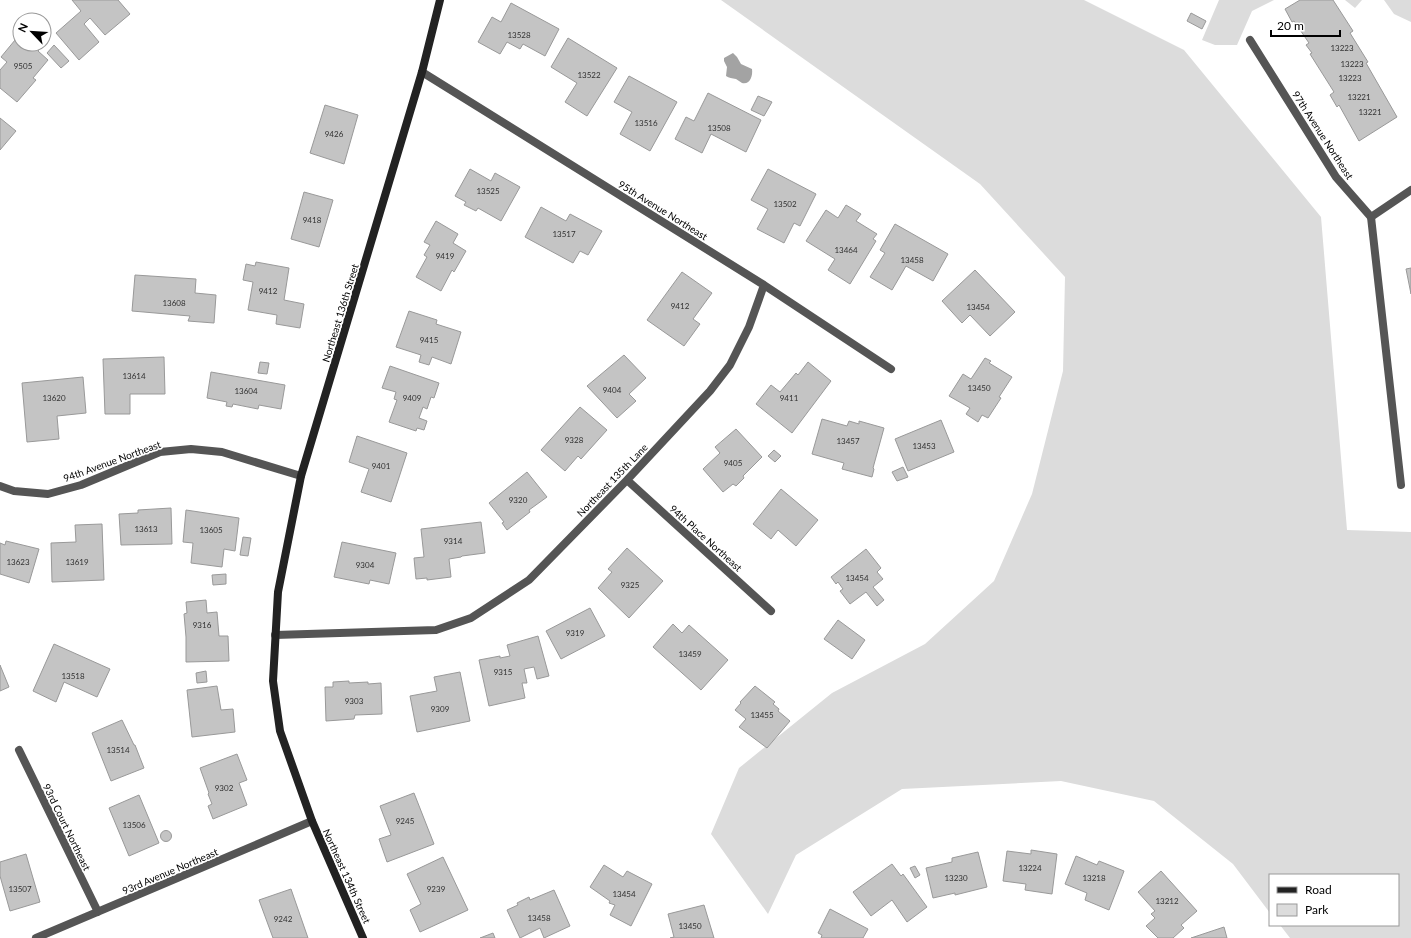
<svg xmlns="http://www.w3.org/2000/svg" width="1411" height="938" font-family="Lato,sans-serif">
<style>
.green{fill:#dcdcdc}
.water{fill:#a3a3a3}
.building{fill:#c4c4c4;stroke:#999}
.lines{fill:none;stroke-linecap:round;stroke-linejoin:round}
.lane{stroke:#555;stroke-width:8}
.street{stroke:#555;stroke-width:8}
.secondary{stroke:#222;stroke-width:8}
.labels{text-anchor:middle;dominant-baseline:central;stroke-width:3.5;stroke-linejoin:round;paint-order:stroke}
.number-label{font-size:8px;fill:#313131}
.street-label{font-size:10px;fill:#000;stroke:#fff}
</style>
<rect width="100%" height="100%" fill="#fff"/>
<path class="green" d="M721 0H1084L1184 50 1321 217 1347 530 1411 532V938H1290L1280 925H1398V875H1270V913L1233 864 1154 801 1061 781 902 789 796 855 768 914 711 834 739 768 832 693 925 644 994 581 1032 494 1063 371 1065 277 980 184Z
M1219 0H1274L1252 11 1237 45H1215L1202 40Z
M1345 0H1362L1355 8Z
M1384 0H1411V22L1394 14Z"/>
<path class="water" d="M733 53 737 57 741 64 752 69C753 76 750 85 742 83 740 82 738 80 736 79 732 78 729 78 726 76L727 67 724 61V58Z"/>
<path class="building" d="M72 0H118L130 14 105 35 90 18 84 24 99 42 79 60 56 33 81 11Z
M1300 0H1333L1353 31 1350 33 1368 62 1366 63 1397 117 1359 141 1339 105 1337 107 1330 95 1334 92 1310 54 1312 53 1306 45 1309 43 1294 21 1292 22 1285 9Z
M511 3 559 29 545 56 523 44 520 49 507 42 500 54 478 42 492 17 501 22Z
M1191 13 1206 21 1202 29 1187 21Z
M20 34V44H39L42 46 38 51 48 60 33 78 36 80 17 102 0 88V70L7 62 1 57Z
M568 38 617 68 587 116 565 102 577 83 551 67Z
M54 45 69 61 61 68 47 53Z
M629 76 677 102 650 151 620 134 632 112 614 102Z
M708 93 761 120 746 152 711 134 702 153 675 139 686 117 694 121Z
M758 96 772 102 764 116 751 110Z
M325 105 358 115 344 164 310 153Z
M0 118 16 131 0 150Z
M470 169 491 181 495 173 520 187 501 221 478 208 476 211 464 205 466 202 455 196Z
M768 169 816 194 800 226 794 223 784 243 757 229 768 209 751 200Z
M304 192 333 200 319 247 291 239Z
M846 205 861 214 856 221 877 234 873 239 876 241 850 284 828 270 835 259 806 241 826 210 838 218Z
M541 207 566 221 570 214 602 231 588 255 580 251 573 263 525 237Z
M436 221 458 234 453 243 466 251 454 272 452 270 441 291 416 277 427 257 424 255 430 245 424 242Z
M895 224 948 254 933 281 906 266 892 290 870 277 885 253 880 250Z
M256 262 289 268 284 300 304 304 300 328 276 324 277 315 248 310 253 282 243 280 246 264 255 266Z
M1411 268V294L1406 269Z
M975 270 1015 312 990 336 970 315 962 323 942 301Z
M682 272 712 293 693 319 700 324 684 346 647 320Z
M135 275 196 279 195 293 216 295 214 323 188 321 190 316 132 311Z
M409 311 437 320 436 324 461 332 451 364 432 357 429 365 419 362 421 355 396 347Z
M624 355 646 378 629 394 636 401 617 418 587 386Z
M164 357 165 394H130V414H105L103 359Z
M985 358 991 361 989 363 1012 377 999 397 1001 398 988 418 982 415 978 422 966 414 970 408 949 396 963 374 971 379Z
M260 362 269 363 267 374 258 373Z
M808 362 831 381 792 433 756 404 771 385 780 392 796 373 798 375Z
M390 366 439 383 434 398 431 397 427 409 423 407 419 418 427 421 424 430 417 428 416 431 389 422 397 400 394 399 396 392 382 388Z
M211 372 285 385 281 409 259 405 258 409 233 404 232 407 226 406 227 402 207 398Z
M83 377 86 413 57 416 59 439 27 442 22 383Z
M580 407 607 430 581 459 578 456 565 471 541 450Z
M822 419 847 426 849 421 859 424V421L884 428 873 468 874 469 872 477 842 469 844 463 812 454Z
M941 420 954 452 908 471 895 439Z
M736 429 762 457 743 476 744 478 736 486 733 484 723 492 703 469 720 453 715 447Z
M357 436 407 453 391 502 361 492 369 469 349 462Z
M774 450 781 456 775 462 768 456Z
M903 467 908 477 897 481 892 472Z
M527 472 547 497 529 510 530 512 507 530 502 523 504 522 489 503Z
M781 489 818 520 796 546 778 530 771 539 753 524Z
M171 508 172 544 121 545 119 514 138 513V510Z
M186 510 239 518 235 551 224 549 222 567 191 563 193 543 183 542Z
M481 522 485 553 462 556 461 557 449 559 451 577 427 580V578L416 579 414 558 424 557 421 529Z
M102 524 104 580 52 582 51 543 76 542 75 525Z
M243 537 251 538 248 556 240 555Z
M6 541 39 549 29 583 0 574V543L5 545Z
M342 542 396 553 389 584 370 580 369 584 334 577Z
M627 548 663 581 629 618 598 588 612 572 608 569Z
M866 549 881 568 877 572 883 579 873 587 884 600 877 606 866 592 850 604 840 591 843 589 838 582 836 584 831 577Z
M226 574V584L213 585 212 575Z
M206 600 207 613 217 612 219 636H228L229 661 186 662V637L184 614 187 613 186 602Z
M590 608 605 636 561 659 546 631Z
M838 620 865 640 852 659 824 639Z
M673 624 682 633 689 625 728 660 701 690 653 647Z
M538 636 549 676 537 679 534 667 524 669 527 683H522L525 698 489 706 479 660 500 656V658L510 656 507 645Z
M54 644 110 669 97 697 64 682 56 702 33 691Z
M0 665 9 687 0 691Z
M206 671 207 682 197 683 196 673Z
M460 672 470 721 417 732 410 696 437 691 434 677Z
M349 681V683L368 682V684L381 683 382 714 355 715 354 719 326 721 325 687H333V682Z
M217 686 221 710 233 709 235 732 192 737 187 690Z
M755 686 775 702 773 704 779 709 778 711 790 721 767 748 739 727 746 719 735 710 741 703 740 702Z
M122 720 134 745H135L144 768 111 781 92 733Z
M237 754 247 780 239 783 247 805 213 819 208 806 212 804 208 794 209 793 200 768Z
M414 793 434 844 387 862 379 839 391 835 380 806Z
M139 795 159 843 129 856 109 808Z
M160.5 836a5.5 5.5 0 1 1 11 0a5.5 5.5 0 1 1-11 0Z
M1031 850 1057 854 1052 894 1025 890 1026 884 1003 881 1007 851 1031 854Z
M978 852 987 887 955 895V893L933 898 926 868 952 862V858Z
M26 854 40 902 10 911 0 876V862Z
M1076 856 1097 865 1099 861 1124 871 1109 910 1085 900 1087 893 1065 884Z
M443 857 468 910 420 932 410 910 421 904 407 874Z
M892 864 901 876 903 874 927 907 907 922 892 900 871 916 853 892Z
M604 865 623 877 627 871 652 884 631 926 610 915 615 905 609 903 610 901 590 887Z
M915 866 920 875 915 878 910 868Z
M1161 871 1197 911 1181 925 1184 928 1173 938H1158L1146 926 1155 918 1151 914 1155 911 1138 892Z
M291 889 308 938H273L259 900Z
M554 890 570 926 544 938 540 928 520 938 507 910 518 905 517 903 529 897 530 900Z
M704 905 714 938H670L674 937 668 914Z
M830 909 868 929 863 938H821L822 935 818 933Z
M1224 927 1227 938H1191Z
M493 933 495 938H480Z"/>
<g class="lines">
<path class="lane" d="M1371 217 1401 485"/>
<path class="street" d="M1250 40 1336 177 1371 217 1411 190
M422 72 764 285 891 369
M627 480 771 611
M0 486 14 491 48 494 81 485 160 452 191 449 222 452 301 476
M275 635 436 630 471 618 529 580 627 480 710 391 730 365 749 327 764 285
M19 750 98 912
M36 938 312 821"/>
<path class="secondary" d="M363 938 312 821 280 731 273 681 278 592 301 476 422 72 440 0"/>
</g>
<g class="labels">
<g class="number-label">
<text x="519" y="35">13528</text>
<text x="1342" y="48">13223</text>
<text x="1352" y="64">13223</text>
<text x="23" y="66">9505</text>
<text x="589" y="75">13522</text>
<text x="1350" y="78">13223</text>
<text x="1359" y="97">13221</text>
<text x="1370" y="112">13221</text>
<text x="646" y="123">13516</text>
<text x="719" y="128">13508</text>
<text x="334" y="134">9426</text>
<text x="488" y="191">13525</text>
<text x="785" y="204">13502</text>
<text x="312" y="220">9418</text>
<text x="564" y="234">13517</text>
<text x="846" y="250">13464</text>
<text x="445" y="256">9419</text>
<text x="912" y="260">13458</text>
<text x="268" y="291">9412</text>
<text x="174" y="303">13608</text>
<text x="680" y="306">9412</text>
<text x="978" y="307">13454</text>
<text x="429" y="340">9415</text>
<text x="134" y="376">13614</text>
<text x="979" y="388">13450</text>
<text x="612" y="390">9404</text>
<text x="246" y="391">13604</text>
<text x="54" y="398">13620</text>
<text x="412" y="398">9409</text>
<text x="789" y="398">9411</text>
<text x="574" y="440">9328</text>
<text x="848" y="441">13457</text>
<text x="924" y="446">13453</text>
<text x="733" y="463">9405</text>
<text x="381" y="466">9401</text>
<text x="518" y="500">9320</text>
<text x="146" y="529">13613</text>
<text x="211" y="530">13605</text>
<text x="453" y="541">9314</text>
<text x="18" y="562">13623</text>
<text x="77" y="562">13619</text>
<text x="365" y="565">9304</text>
<text x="857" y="578">13454</text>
<text x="630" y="585">9325</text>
<text x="202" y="625">9316</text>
<text x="575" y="633">9319</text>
<text x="690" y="654">13459</text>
<text x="503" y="672">9315</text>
<text x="73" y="676">13518</text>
<text x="354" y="701">9303</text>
<text x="440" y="709">9309</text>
<text x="762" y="715">13455</text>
<text x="118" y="750">13514</text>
<text x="224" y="788">9302</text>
<text x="405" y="821">9245</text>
<text x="134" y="825">13506</text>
<text x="1030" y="868">13224</text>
<text x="956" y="878">13230</text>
<text x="1094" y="878">13218</text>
<text x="20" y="889">13507</text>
<text x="436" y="889">9239</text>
<text x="624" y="894">13454</text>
<text x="1167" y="901">13212</text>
<text x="539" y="918">13458</text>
<text x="283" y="919">9242</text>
<text x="690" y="926">13450</text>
</g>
<g class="street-label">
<text transform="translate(1323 135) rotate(57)">97th Avenue Northeast</text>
<text transform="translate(663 210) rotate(32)">95th Avenue Northeast</text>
<text transform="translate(340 313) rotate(-73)">Northeast 136th Street</text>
<text transform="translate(112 461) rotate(-20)">94th Avenue Northeast</text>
<text transform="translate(612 480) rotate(-46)">Northeast 135th Lane</text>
<text transform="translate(706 538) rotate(42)">94th Place Northeast</text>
<text transform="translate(67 827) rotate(64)">93rd Court Northeast</text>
<text transform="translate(170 871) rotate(-23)">93rd Avenue Northeast</text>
<text transform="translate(347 876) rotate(66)">Northeast 134th Street</text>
</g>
</g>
<rect x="1269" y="874" width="130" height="52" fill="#ffffff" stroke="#999999"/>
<rect x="1277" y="887" width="20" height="6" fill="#222222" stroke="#999999"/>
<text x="1305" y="894" font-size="12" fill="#000000">Road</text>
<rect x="1277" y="904" width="20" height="12" fill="#dcdcdc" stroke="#999999"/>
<text x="1305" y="914" font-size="12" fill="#000000">Park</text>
<g transform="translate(32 32) rotate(295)"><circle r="19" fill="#ffffff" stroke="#999999"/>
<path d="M0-3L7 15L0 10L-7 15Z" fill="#000000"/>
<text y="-6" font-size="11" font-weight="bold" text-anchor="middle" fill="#000000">N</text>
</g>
<path d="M1271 30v6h69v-6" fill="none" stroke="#000000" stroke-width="2"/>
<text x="1277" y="30" font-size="12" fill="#000000" stroke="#ffffff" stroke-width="3" paint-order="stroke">20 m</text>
</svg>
